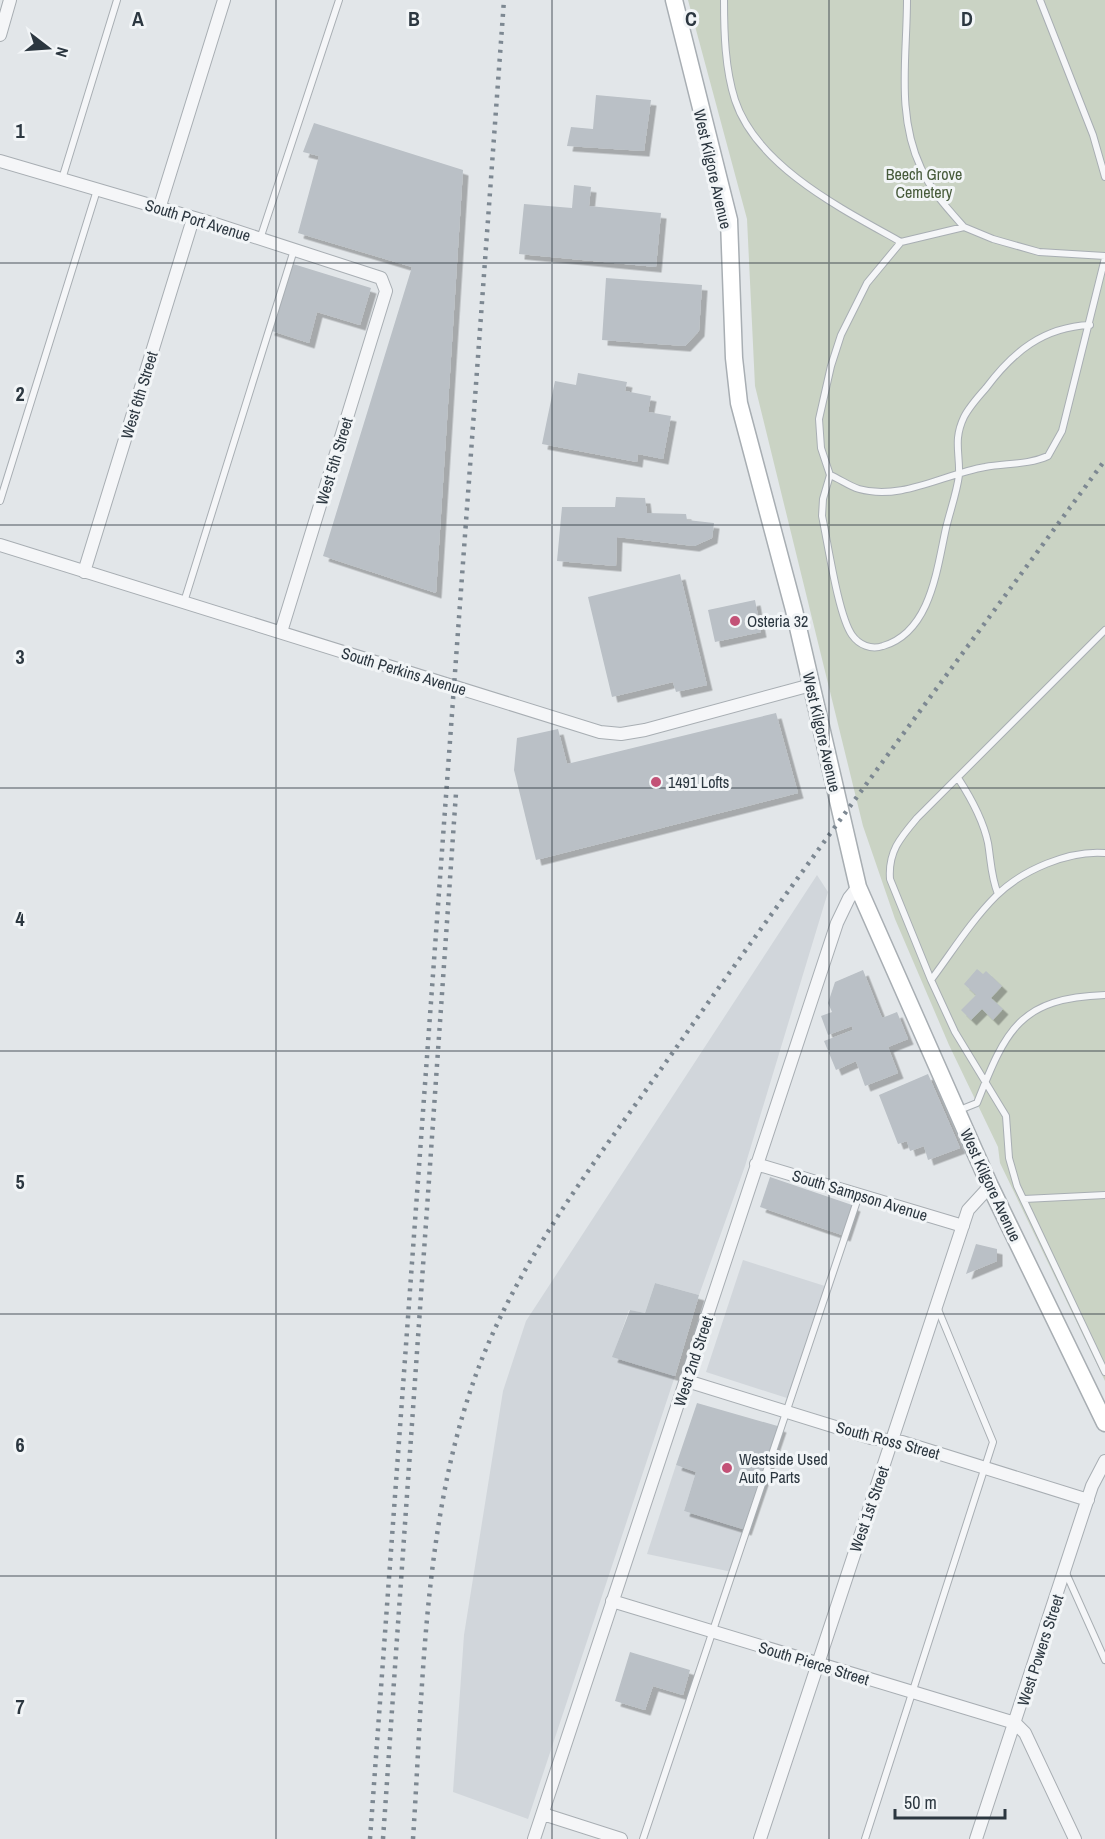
<svg xmlns="http://www.w3.org/2000/svg" width="1105" height="1839" font-family="'Archivo Narrow',sans-serif">
<style>
.built{fill:#d1d6db}
.green{fill:#cad3c4}
.building{fill:#bac0c6;filter:url(#shadow)}
.lines{fill:none;stroke-linecap:round;stroke-linejoin:round}
.lane-casing{stroke:#a8aeb3;stroke-width:8}
.street-casing{stroke:#a8aeb3;stroke-width:14}
.secondary-casing{stroke:#a8aeb3;stroke-width:19}
.lane{stroke:#f5f6f8;stroke-width:6}
.street{stroke:#f5f6f8;stroke-width:12}
.secondary{stroke:#fff;stroke-width:16}
.rail{stroke:#7d8892;stroke-width:4.5;stroke-dasharray:3 6;stroke-linecap:butt}
.grid{fill:none;stroke:#2c3740;stroke-width:1.5;stroke-opacity:0.55}
.poi-dot{fill:#c35277;stroke:#f2f5f7;stroke-width:2}
.labels{text-anchor:middle;dominant-baseline:central;stroke-width:6;stroke-linejoin:round;paint-order:stroke}
.street-label{font-size:16px;fill:#2c3740;stroke:#f2f5f7}
.park-label{font-size:16px;fill:#465a3a;stroke:#f2f5f7}
.poi-label{font-size:16px;fill:#2c3740;stroke:#f2f5f7;text-anchor:start}
.grid-label{font-size:20px;text-anchor:middle;font-weight:bold;fill:#2c3740;stroke:#f2f5f7;stroke-width:6;stroke-linejoin:round;paint-order:stroke}
</style>
<defs>
<filter id="shadow"><feDropShadow dx="5.5" dy="5.5" stdDeviation="0" flood-color="#0004"/></filter>
</defs>
<rect width="100%" height="100%" fill="#e2e6e9"/>
<path class="built" d="M817 875 828 892 745 1166 699 1295 655 1283 645 1313 629 1310 613 1356 675 1376 528 1819 453 1792 464 1635 503 1391 526 1321Z
M743 1260 828 1287 790 1399 706 1372Z
M676 1465 696 1472 684 1511 746 1530 732 1572 647 1554Z"/>
<path class="green" d="M688 0H1105V1381L1000 1163 998 1147 949 1045 895 919 863 826 755 386 747 219Z"/>
<path class="building" d="M596 95 651 100 644 151 567 146 571 127 593 129Z
M314 123 463 170 436 593 323 556 412 267 298 233 319 156 303 152Z
M574 185 591 187 589 206 661 213 656 267 519 254 524 204 572 208Z
M290 263 371 288 360 325 317 312 309 343 269 330Z
M606 278 702 285 699 331 685 346 602 340Z
M578 373 627 382 625 391 651 396 648 412 671 416 663 459 638 454 637 462 542 444 555 381 576 385Z
M616 497 645 498 647 513 686 514 687 520 714 523 712 538 694 546 617 537 616 566 557 561 562 507H615Z
M680 574 707 685 676 692 673 682 612 697 588 597Z
M755 600 761 632 715 642 708 610Z
M776 713 798 793 536 860 514 770 517 738 558 729 567 764Z
M977 969 983 974 986 971 1002 986 991 998 1003 1009 993 1020 982 1009 971 1020 961 1010 976 995 964 984Z
M863 970 882 1018 897 1012 908 1039 888 1047 898 1073 865 1086 856 1061 836 1070 824 1041 853 1030 852 1026 828 1035 821 1016 832 1012 828 1003 835 982Z
M928 1074 960 1148 928 1160 924 1146 910 1151 907 1141 898 1144 879 1095Z
M770 1177 855 1206 845 1236 760 1207Z
M976 1244 997 1249V1261L966 1274Z
M655 1283 699 1295 675 1376 612 1357 630 1310 645 1313Z
M697 1403 781 1427 746 1530 684 1511 696 1472 676 1465Z
M630 1652 690 1670 683 1695 653 1686 645 1710 615 1701Z"/>
<g class="lines">
<g class="lane-casing">
<path id="lane" d="M724 0C724 32 725 69 735 100 757 167 844 210 901 242
M907 0C907 56 896 115 921 168 931 191 948 209 964 227
M1040 0 1093 135 1105 177
M62 179 117 0
M260 239 339 0
M1090 325C1043 327 1013 352 986 388 978 397 969 407 964 417 953 440 960 453 959 475 957 492 950 511 946 528 937 568 931 632 883 646 871 650 859 645 852 635 838 615 828 543 822 516L823 499 830 475 821 448 819 419 831 366 841 335 867 283 901 242 964 227 993 239 1039 252 1105 256
M830 475C840 479 849 486 859 489 901 501 944 474 985 467 1005 463 1028 465 1048 456L1062 431 1105 258
M0 501 97 190
M184 602 294 250
M958 778C971 798 983 819 988 843 991 861 991 877 998 894
M1105 853C1069 850 1022 870 996 896 971 921 952 952 931 980L955 1032 1006 1116 1009 1158 1017 1186 1105 1372
M931 980 890 879C888 852 900 838 917 818L1105 630
M957 1111 977 1103C1006 1029 1020 998 1105 995
M1024 1199 1105 1195
M1066 1573 1105 1660
M643 1839 859 1195
M865 1839 993 1442 937 1307"/>
</g>
<g class="street-casing">
<path id="street" d="M0 35 10 0
M0 161 215 224 381 278 386 291 281 632
M159 209 224 0
M0 545 600 732 621 734 645 730 811 685
M84 572 193 219
M756 1164 963 1226
M687 1381 871 1438 902 1442 1088 1500
M612 1601 1015 1723 1025 1733 1075 1839
M543 1814 621 1839
M534 1839 837 923 849 898 858 887
M760 1839 968 1210 990 1186
M976 1839 1092 1486 1105 1461"/>
</g>
<g class="secondary-casing">
<path id="secondary" d="M674 0 729 220 734 358 739 403 794 610 858 887 990 1186 1105 1423"/>
</g>
<use href="#lane" class="lane"/>
<use href="#street" class="street"/>
<use href="#secondary" class="secondary"/>
<path class="rail" d="M370 1839 504 0
M383 1839 456 793
M413 1839C423 1688 423 1527 473 1383 517 1256 607 1147 683 1038 821 843 964 652 1105 460"/>
</g>
<path class="grid" d="M276 0V1839M552 0V1839M829 0V1839M0 263H1105M0 525H1105M0 788H1105M0 1051H1105M0 1314H1105M0 1576H1105"/>
<g class="poi-dot">
<circle cx="735" cy="621" r="6"/>
<circle cx="656" cy="782" r="6"/>
<circle cx="727" cy="1468" r="6"/>
</g>
<g class="labels">
<g class="street-label">
<text transform="translate(713 169) rotate(77)">West Kilgore Avenue</text>
<text transform="translate(198 220) rotate(17)">South Port Avenue</text>
<text transform="translate(139 395) rotate(-73)">West 6th Street</text>
<text transform="translate(334 461) rotate(-73)">West 5th Street</text>
<text transform="translate(404 671) rotate(17)">South Perkins Avenue</text>
<text transform="translate(822 732) rotate(77)">West Kilgore Avenue</text>
<text transform="translate(991 1185) rotate(65)">West Kilgore Avenue</text>
<text transform="translate(860 1195) rotate(17)">South Sampson Avenue</text>
<text transform="translate(693 1361) rotate(-72)">West 2nd Street</text>
<text transform="translate(888 1440) rotate(15)">South Ross Street</text>
<text transform="translate(869 1509) rotate(-71)">West 1st Street</text>
<text transform="translate(1040 1650) rotate(-72)">West Powers Street</text>
<text transform="translate(814 1663) rotate(17)">South Pierce Street</text>
</g>
<g class="park-label">
<text x="924" y="174">Beech Grove<tspan x="924" dy="18">Cemetery</tspan></text>
</g>
<g class="poi-label">
<text x="747" y="621">Osteria 32</text>
<text x="668" y="782">1491 Lofts</text>
<text x="739" y="1459">Westside Used<tspan x="739" dy="18">Auto Parts</tspan></text>
</g>
</g>
<g class="grid-label">
<text x="138" y="26">A</text>
<text x="414" y="26">B</text>
<text x="691" y="26">C</text>
<text x="967" y="26">D</text>
<text x="20" y="138">1</text>
<text x="20" y="401">2</text>
<text x="20" y="664">3</text>
<text x="20" y="926">4</text>
<text x="20" y="1189">5</text>
<text x="20" y="1452">6</text>
<text x="20" y="1714">7</text>
</g>
<g transform="translate(48 48) rotate(107)" stroke="#f2f5f7" stroke-width="4.5" paint-order="stroke">
<path d="M0-4.5L10 22L0 15L-10 22Z" fill="#2c3740"/>
<text y="-9" font-size="16" font-weight="bold" text-anchor="middle" fill="#2c3740">N</text>
</g>
<path d="M895 1809v9h110v-9" fill="none" stroke="#2c3740" stroke-width="3"/>
<text x="904" y="1809" font-size="18" fill="#2c3740" stroke="#f2f5f7" stroke-width="4.5" paint-order="stroke">50 m</text>
</svg>
